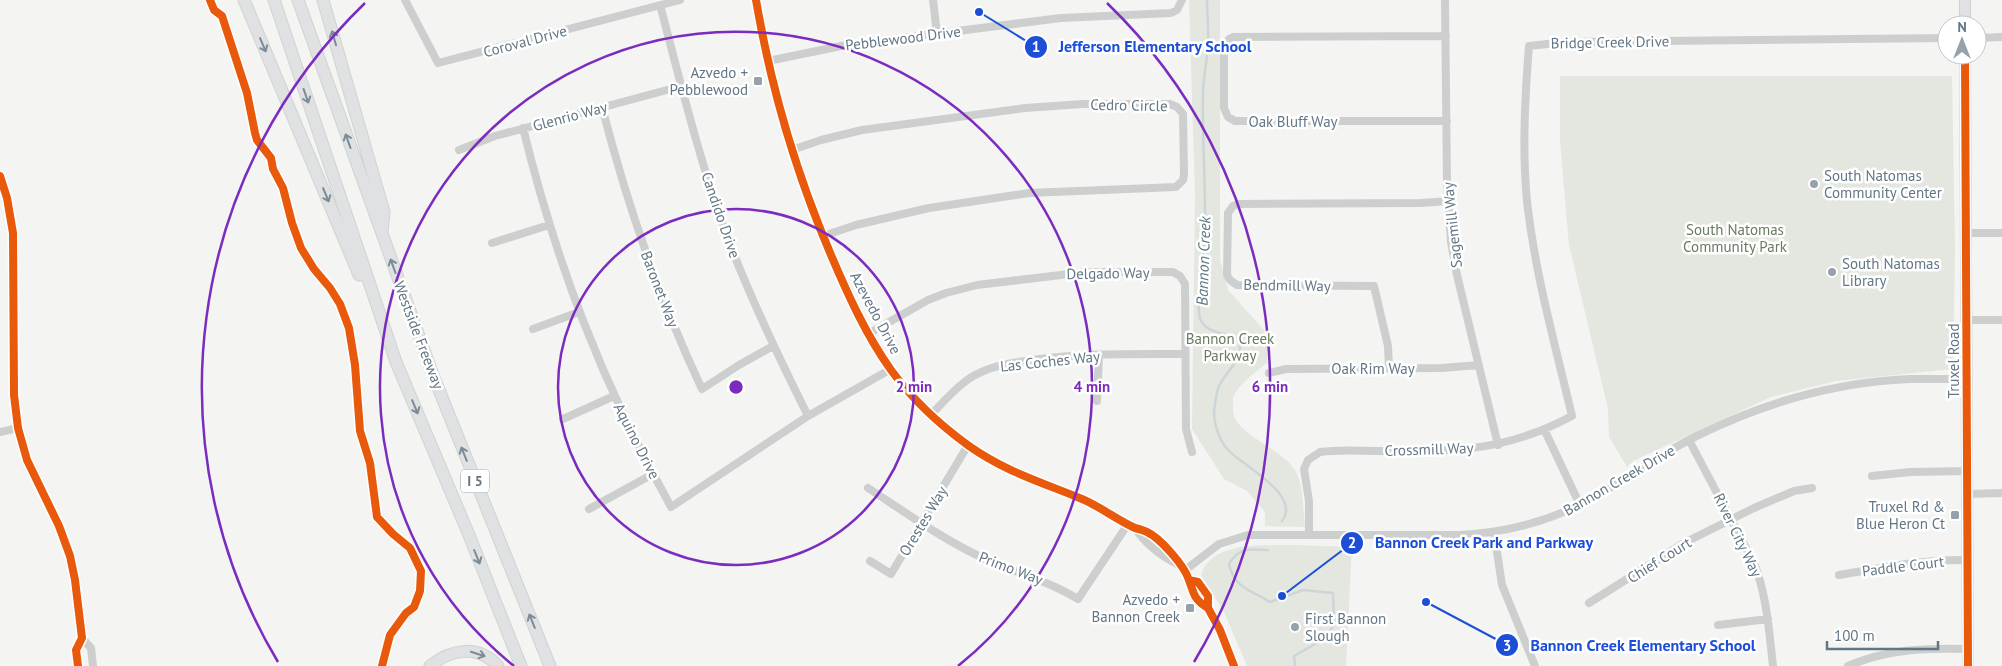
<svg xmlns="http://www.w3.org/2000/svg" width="2002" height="666" font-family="'PT Sans',sans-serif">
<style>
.green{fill:#e4e7e0}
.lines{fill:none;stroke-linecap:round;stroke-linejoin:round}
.stream{stroke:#ccd5d7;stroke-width:2.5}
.major-casing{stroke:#cfd1d1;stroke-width:12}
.highway-casing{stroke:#d1d2d2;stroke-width:13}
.minor{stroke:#cdcfcf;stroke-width:8}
.major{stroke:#e0e1e2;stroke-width:10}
.highway{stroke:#e0e1e2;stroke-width:11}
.cycleway-casing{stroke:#fff;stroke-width:11}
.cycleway{stroke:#e8590c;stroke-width:8}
.oneway{stroke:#7b8b98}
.ring{fill:none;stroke:#7b2cbf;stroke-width:2.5}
.poi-dot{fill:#95a2ab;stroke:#fff;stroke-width:2}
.labels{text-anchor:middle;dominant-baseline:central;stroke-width:5;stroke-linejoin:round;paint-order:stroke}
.shield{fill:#fff;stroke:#919faa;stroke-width:1}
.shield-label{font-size:14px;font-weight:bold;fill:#627685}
.street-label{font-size:15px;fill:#627685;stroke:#fff}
.poi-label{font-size:15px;fill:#627685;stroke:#fff;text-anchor:end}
.park-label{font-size:15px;fill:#677b61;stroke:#fff}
.water-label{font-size:16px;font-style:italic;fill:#5e7982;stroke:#fff}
.centre{fill:#7b2cbf;stroke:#fff;stroke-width:2.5}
.ring-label{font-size:15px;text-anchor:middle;font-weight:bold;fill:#7b2cbf;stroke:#fff;stroke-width:5;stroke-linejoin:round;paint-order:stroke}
.leader{fill:none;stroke:#1d4ed8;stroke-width:2}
.callout-dot{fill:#1d4ed8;stroke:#fff;stroke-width:2}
.mark-label{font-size:15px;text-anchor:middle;font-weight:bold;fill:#fff}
.callout-label{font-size:16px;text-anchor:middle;font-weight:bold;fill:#1d4ed8;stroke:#fff;stroke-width:5;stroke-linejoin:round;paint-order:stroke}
</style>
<rect width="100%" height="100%" fill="#f4f4f2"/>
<path class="green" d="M1189 0H1220V260L1228 290 1264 330 1268 351 1267 363C1257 371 1235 387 1233 399 1233 403 1233 407 1233 411 1234 434 1283 449 1295 470 1304 486 1303 509 1305 527L1265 526V512L1247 491 1224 479 1192 429 1195 196Z
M1560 76H1952L1955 249 1953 369 1836 381 1771 397 1633 461 1627 467 1609 437 1608 409 1569 245 1560 142Z
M1297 545 1352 547 1346 666H1247L1224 612 1201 575C1213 539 1267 546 1297 545Z"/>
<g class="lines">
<path class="stream" d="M1207 0C1207 15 1209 30 1208 45 1207 62 1203 78 1203 94 1202 142 1206 190 1205 238 1205 258 1195 301 1200 318 1207 339 1239 329 1240 346 1241 361 1225 373 1219 386 1216 394 1215 403 1214 411 1214 425 1219 440 1228 450 1243 466 1302 495 1282 521
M1268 550C1249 549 1239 547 1229 564 1234 588 1251 590 1270 602L1303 590 1333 593 1334 621 1329 636 1294 656 1295 666"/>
<g class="major-casing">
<path id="major" d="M1965 0V25
M1965 55 1968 666"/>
</g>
<g class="highway-casing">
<path id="highway" d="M244 0 359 275
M274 0 396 362 469 535 521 666
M298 0 433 375 550 666
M323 0 384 212 382 232
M430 666C451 649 478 644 498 666"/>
</g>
<path class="minor" d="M405 0 438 63 680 0
M756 0C771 88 796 173 831 255 848 295 866 335 891 370 912 399 940 425 969 446 1006 472 1041 482 1082 499 1101 507 1117 520 1135 528 1139 529 1143 530 1147 532 1160 538 1184 565 1189 580 1194 594 1194 600 1208 608
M933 0 937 34
M1445 0 1447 182 1451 242 1457 275 1498 445
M660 5C681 84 700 163 728 239 751 300 779 358 808 416
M1446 36 1233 37 1229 39 1224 47V108L1228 117 1235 121H1447
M1977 38 2002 37
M768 61 846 45 1061 18 1171 13 1177 10 1182 0
M602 107C627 204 659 298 702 389L739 365 773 346
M523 128C557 266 602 383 671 507L808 416 891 369
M459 150 495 136 682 86
M792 150 821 140 862 130 1025 108 1083 104H1170L1177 107 1183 114 1184 174 1183 180 1176 187 1029 193 929 208 856 225 823 236
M0 176 7 198 13 233 14 395 18 428 27 460 59 526 70 556 75 580 82 638 76 650 78 666
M1966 233H2002
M492 243 549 225
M1966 320H2002
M533 329 579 312
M868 334 928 300 946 293 977 285 1086 272H1173L1180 276 1185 284 1186 429 1192 452
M1389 368 1388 346 1374 286 1237 285 1230 280 1227 275 1228 213 1233 206 1238 204 1421 203 1448 201
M1269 373 1286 369 1442 368 1479 365
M1097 401 1099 355
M931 415C943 402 955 388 970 378 989 366 1010 363 1032 360 1083 353 1134 354 1185 354
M563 419 614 396
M1544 429 1580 505
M0 432 18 428
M1689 440 1754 563C1767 596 1769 631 1773 666
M1872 476 1910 472 1967 471
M868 488C905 512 942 539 983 558 1015 573 1047 580 1078 599L1128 524
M1967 494 2002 493
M589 509 653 474
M1135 528C1146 545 1161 556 1179 565
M1494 532 1502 585 1535 666
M1309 535V501L1304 469 1308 460 1320 452C1340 449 1361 451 1382 451 1456 451 1504 452 1572 416 1555 344 1535 274 1527 201 1522 149 1525 97 1529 46L1566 42 1947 38
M870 561 891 574 968 445
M1184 571 1219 544 1248 535H1459C1501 533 1541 524 1579 505 1622 484 1659 453 1703 433 1767 402 1838 382 1910 379 1929 379 1948 379 1967 379
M1839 575C1882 568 1923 559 1967 560
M1189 580 1198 582 1208 596V608L1220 630 1234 666
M1589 603 1684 543 1754 508 1794 491 1812 488
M1718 625 1768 619
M82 638 91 648 93 666
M1848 666C1887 649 1926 648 1968 649"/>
<use href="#major" class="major"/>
<use href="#highway" class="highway"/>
<g class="cycleway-casing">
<path id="cycleway" d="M210 0 214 10 222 16 247 93 255 133 257 140 271 158 273 169 283 188 292 223 301 248 314 269 330 288 340 304 349 328 355 365 360 431 370 463 377 517 393 534 410 548 421 571 420 591 414 607 406 613 390 635 382 666
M756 0C771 88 796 173 831 255 848 295 866 335 891 370 912 399 940 425 969 446 1006 472 1041 482 1082 499 1101 507 1117 520 1135 528 1139 529 1143 530 1147 532 1160 538 1184 565 1189 580 1194 594 1194 600 1208 608
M1965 55 1968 666
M0 176 7 198 13 233 14 395 18 428 27 460 59 526 70 556 75 580 82 638 76 650 78 666
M1189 580 1198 582 1208 596V608L1220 630 1234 666"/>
</g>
<use href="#cycleway" class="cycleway"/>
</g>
<defs><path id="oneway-shaft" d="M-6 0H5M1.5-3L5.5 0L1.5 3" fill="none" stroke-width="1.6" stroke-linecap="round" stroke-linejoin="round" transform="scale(1.25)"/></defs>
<g class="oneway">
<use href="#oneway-shaft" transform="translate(334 38) rotate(-106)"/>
<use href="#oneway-shaft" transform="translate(263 45) rotate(67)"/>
<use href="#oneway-shaft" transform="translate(306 96) rotate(71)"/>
<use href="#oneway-shaft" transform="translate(348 141) rotate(-110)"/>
<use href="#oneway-shaft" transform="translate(326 195) rotate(67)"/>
<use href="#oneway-shaft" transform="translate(393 266) rotate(-110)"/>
<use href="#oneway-shaft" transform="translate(415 407) rotate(67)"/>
<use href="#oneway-shaft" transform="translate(464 454) rotate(-112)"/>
<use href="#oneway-shaft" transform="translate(477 557) rotate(68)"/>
<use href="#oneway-shaft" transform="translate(532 621) rotate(-112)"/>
<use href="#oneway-shaft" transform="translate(478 654) rotate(18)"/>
</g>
<g class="ring">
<circle cx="736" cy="387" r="178"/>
<path d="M514 666A356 356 0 1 1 958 666"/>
<path d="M278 662A534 534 0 0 1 365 3M1107 3A534 534 0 0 1 1194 662"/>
</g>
<g class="poi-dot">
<rect x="753" y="76" width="10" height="10" rx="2.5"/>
<circle cx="1814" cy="184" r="5"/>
<circle cx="1832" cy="272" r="5"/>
<rect x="1950" y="510" width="10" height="10" rx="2.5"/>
<rect x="1185" y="603" width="10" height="10" rx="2.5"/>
<circle cx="1295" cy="627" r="5"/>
</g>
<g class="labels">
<rect class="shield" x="461" y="469.5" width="28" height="23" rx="4"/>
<g class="shield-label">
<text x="475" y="481">I 5</text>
</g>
<g class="street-label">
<text transform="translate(903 38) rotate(-7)">Pebblewood Drive</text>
<text transform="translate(525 41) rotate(-15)">Coroval Drive</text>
<text transform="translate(1610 42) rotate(-1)">Bridge Creek Drive</text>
<text transform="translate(1129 105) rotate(1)">Cedro Circle</text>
<text transform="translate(570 116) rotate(-15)">Glenrio Way</text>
<text x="1293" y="121">Oak Bluff Way</text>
<text transform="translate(721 215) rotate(71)">Candido Drive</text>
<text transform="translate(1452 225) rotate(-96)">Sagemill Way</text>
<text transform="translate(1108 273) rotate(-1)">Delgado Way</text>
<text transform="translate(1287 285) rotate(1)">Bendmill Way</text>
<text transform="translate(660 289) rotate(69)">Baronet Way</text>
<text transform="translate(876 313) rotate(62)">Azevedo Drive</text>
<text transform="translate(419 335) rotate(69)">Westside Freeway</text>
<text transform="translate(1050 361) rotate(-6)">Las Coches Way</text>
<text transform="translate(1953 361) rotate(-90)">Truxel Road</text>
<text x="1373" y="368">Oak Rim Way</text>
<text transform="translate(637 441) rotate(63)">Aquino Drive</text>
<text transform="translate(1429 449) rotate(-2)">Crossmill Way</text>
<text transform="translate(1619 480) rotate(-30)">Bannon Creek Drive</text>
<text transform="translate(923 521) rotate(-59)">Orestes Way</text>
<text transform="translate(1738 535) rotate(64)">River City Way</text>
<text transform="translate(1659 560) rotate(-32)">Chief Court</text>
<text transform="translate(1903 566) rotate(-7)">Paddle Court</text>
<text transform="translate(1011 568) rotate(21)">Primo Way</text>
</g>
<g class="poi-label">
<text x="748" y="72">Azvedo +<tspan x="748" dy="17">Pebblewood</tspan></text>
<text x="1824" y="175" text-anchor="start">South Natomas<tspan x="1824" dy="17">Community Center</tspan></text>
<text x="1842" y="263" text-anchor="start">South Natomas<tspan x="1842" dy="17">Library</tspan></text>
<text x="1945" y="506">Truxel Rd &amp;<tspan x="1945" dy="17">Blue Heron Ct</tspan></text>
<text x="1180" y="599">Azvedo +<tspan x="1180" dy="17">Bannon Creek</tspan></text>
<text x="1305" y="618" text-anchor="start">First Bannon<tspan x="1305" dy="17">Slough</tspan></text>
</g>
<g class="park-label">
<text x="1735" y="229">South Natomas<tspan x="1735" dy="17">Community Park</tspan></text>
<text x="1230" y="338">Bannon Creek<tspan x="1230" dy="17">Parkway</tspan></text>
</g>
<g class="water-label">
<text transform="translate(1203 261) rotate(-88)">Bannon Creek</text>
</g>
</g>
<circle cx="736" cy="387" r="8" class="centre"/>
<g class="ring-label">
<text x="914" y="392">2 min</text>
<text x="1092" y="392">4 min</text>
<text x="1270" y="392">6 min</text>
</g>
<path class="leader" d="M979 12L1036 47M1282 596L1352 543M1426 602L1507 645"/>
<g class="callout-dot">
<circle cx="979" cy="12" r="5"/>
<circle cx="1282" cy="596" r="5"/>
<circle cx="1426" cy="602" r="5"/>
<circle cx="1036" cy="47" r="12"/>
<circle cx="1352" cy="543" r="12"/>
<circle cx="1507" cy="645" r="12"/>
</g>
<g class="mark-label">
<text x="1036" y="52">1</text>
<text x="1352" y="548">2</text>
<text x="1507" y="651">3</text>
</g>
<g class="callout-label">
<text x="1155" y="52">Jefferson Elementary School</text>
<text x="1484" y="548">Bannon Creek Park and Parkway</text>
<text x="1643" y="651">Bannon Creek Elementary School</text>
</g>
<g transform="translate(1962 40)"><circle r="24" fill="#ffffff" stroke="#c0c8ce"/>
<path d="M0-4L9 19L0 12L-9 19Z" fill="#95a2ab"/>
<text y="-8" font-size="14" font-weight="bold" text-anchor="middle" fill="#627685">N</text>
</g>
<path d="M1827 641v8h111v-8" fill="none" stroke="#627685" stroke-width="2.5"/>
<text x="1834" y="641" font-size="15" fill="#627685" stroke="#ffffff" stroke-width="4" paint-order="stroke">100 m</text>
</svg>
